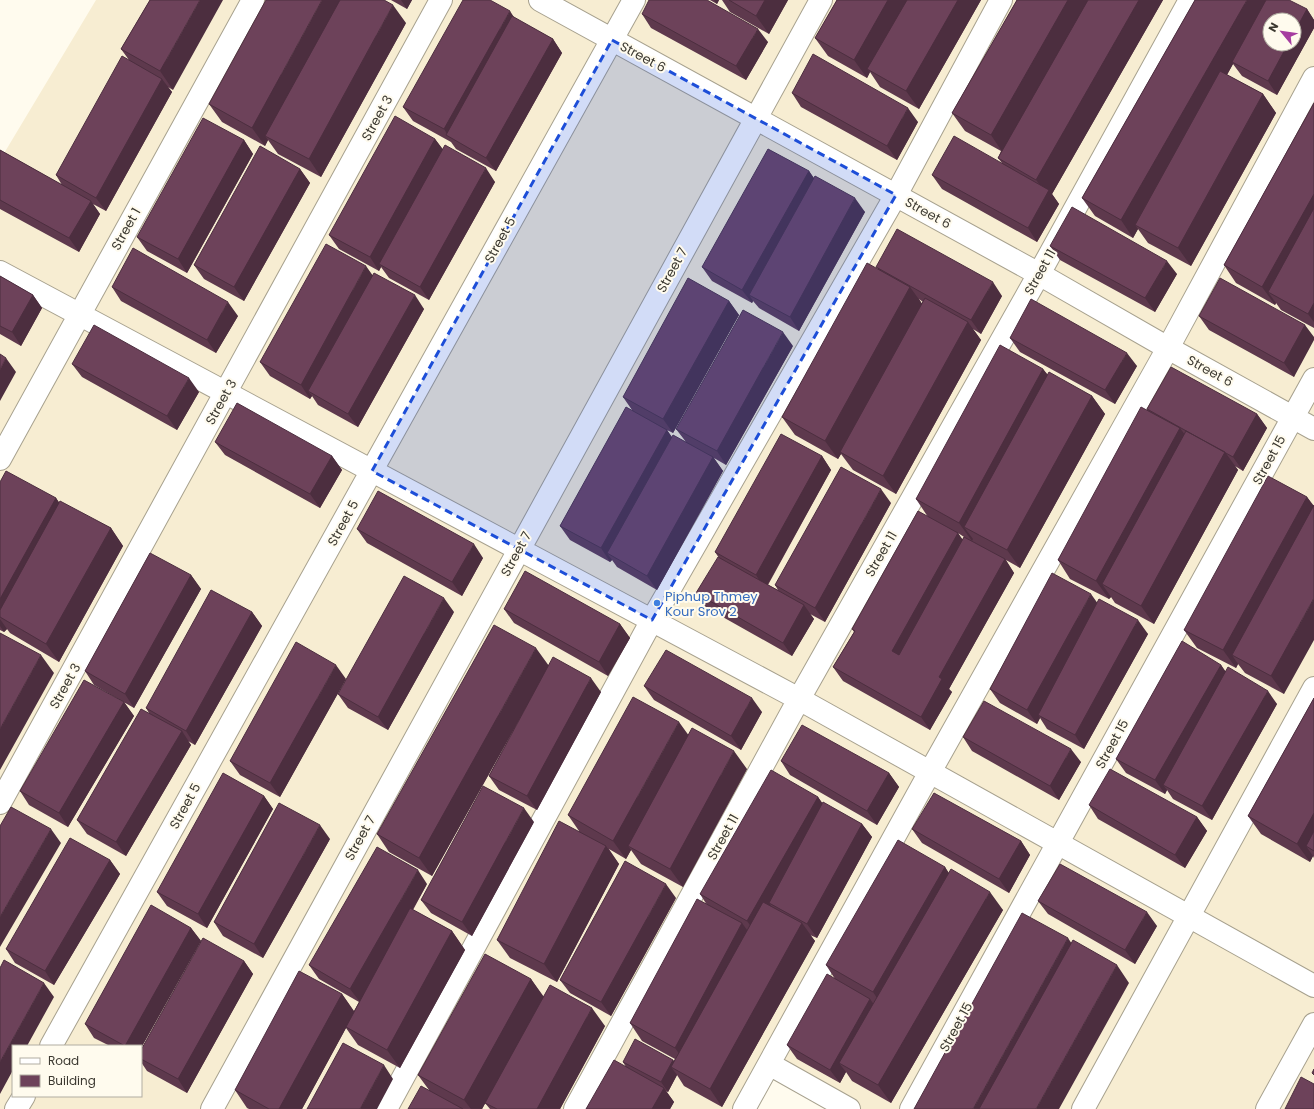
<svg xmlns="http://www.w3.org/2000/svg" width="1314" height="1109" font-family="Poppins,sans-serif">
<style>
.built{fill:#f7edd2;fill-rule:evenodd}
.lines{fill:none;stroke-linecap:round;stroke-linejoin:round}
.minor-casing{stroke:#a7a18e;stroke-width:24}
.minor{stroke:#fff;stroke-width:22}
.wall{fill:#5e394d;fill-rule:evenodd}
.shaded-wall{fill:#4c2e3f}
.building{fill:#6d425a;stroke:#4c2e3f}
.marked{fill:#1d4ed8;fill-opacity:0.2;stroke:#1d4ed8;stroke-width:3;stroke-dasharray:8 5;stroke-linejoin:round}
.shop-dot{fill:#3f7fe0;stroke:#fffbee;stroke-width:1.5}
.labels{text-anchor:middle;dominant-baseline:central;stroke-width:4;stroke-linejoin:round;paint-order:stroke}
.street-label{font-size:13px;fill:#3b3830;stroke:#fffbee}
.shop-label{font-size:13px;fill:#366cbe;stroke:#fffbee;text-anchor:start}
</style>
<rect width="100%" height="100%" fill="#fffbee"/>
<path class="built" d="M96 0H1314V1109H860L769 1064 735 1109H0V160ZM1270 20H1294V44H1270ZM13 1046H141V1096H13Z"/>
<g class="lines">
<g class="minor-casing">
<path id="minor" d="M540 0 1039 274 1168 348 1314 429
M0 272 799 699 1314 986
M0 459 253 0
M0 803 441 0
M51 1046 634 0
M769 1064 849 1109
M16 1109 24 1096
M212 1109 821 0
M386 1109 652 620 896 195 1001 0
M575 1109 799 699 1039 274 1190 0
M744 1109 930 772 1168 348 1314 78
M911 1109 1314 379
M1083 1109 1314 688
M1267 1109 1314 1024"/>
</g>
<use href="#minor" class="minor"/>
</g>
<path class="wall" d="M150 0 173 90 168 87 172 92 106 211 93 204 100 214 79 252 0 209V150L62 185 56 175 129 60 121 49Z
M391 0H412L407 9Z
M710 0H719L717 4Z
M722 0H788L769 34 730 12Z
M837 0H981L919 109 880 87 870 72 867 78 828 56 815 38Z
M1017 0H1163L1052 194 1059 204 1037 242 942 189 932 175 1002 163 998 158 1001 151 965 131 952 113Z
M1195 0 1307 9 1314 20V28L1277 95 1242 76 1233 64 1227 75 1263 94 1276 113 1191 266 1148 243 1138 229 1133 238 1095 216 1082 198Z
M642 14 768 42 746 80 651 28Z
M514 18 553 39 562 53 496 171 456 149 451 142 413 121 403 107Z
M406 23 321 177 278 154 268 140 265 146 222 122 209 104Z
M792 93 918 122 897 160 801 107Z
M1314 103V328L1281 310 1276 303 1275 305 1236 283 1224 265Z
M435 139 443 150 495 182 429 300 389 278 381 267 379 271 339 249 329 235Z
M244 140 253 154 187 273 147 251 137 237Z
M300 169 310 183 244 301 204 279 194 265Z
M809 171 814 178 865 212 799 331 759 308 753 301 752 303 712 281 702 267Z
M1050 246 1177 274 1155 312 1060 260Z
M876 267 1002 296 981 334 973 329 981 340 896 494 853 470 841 454 838 459 795 435 782 417 878 269ZM919 299 923 302 922 304Z
M373 275 424 309 358 427 318 405 312 396 310 399 270 376 260 362Z
M0 276 33 295 42 308 21 346 0 334Z
M112 287 238 316 216 353 121 301Z
M729 301 739 315 673 433 667 430 672 437 686 442 676 429 793 346 726 465 714 458 723 471 657 590 617 567 612 560 610 562 570 540 560 526 632 410 623 397Z
M1199 316 1305 325 1294 377 1209 330Z
M1010 338 1137 366 1115 404 1020 352Z
M72 364 199 392 177 430 82 377Z
M1043 369 1048 375 1092 396 1105 414 1020 568 1006 560 1014 573 949 689 952 692 930 730 843 681 833 667 854 632 852 629 928 517 916 499ZM958 533 964 537 962 540Z
M1147 409 1257 414 1267 428 1243 471 1235 466 1238 470 1154 624 1115 603 1111 597 1109 599 1070 579 1058 560 1148 411Z
M215 442 332 456 342 470 320 508 225 455Z
M822 456 831 470 768 585 778 590 775 585 891 503 825 622 810 614 814 619 792 656 705 607 696 593 719 558 715 552Z
M0 482 56 498 59 503 111 528 123 546 59 662 10 633 7 629 4 632 0 630Z
M1307 497 1314 506 1284 694 1245 673 1238 664 1236 668 1197 648 1184 630Z
M357 529 483 558 462 596 367 543Z
M191 575 201 589 134 708 94 685 85 671Z
M1097 603 1148 634 1084 749 1047 729 1040 718 1037 724 1000 703 990 689Z
M504 609 620 624 630 638 608 676 514 623Z
M252 612 262 626 195 745 188 741 191 745 126 856 87 834 77 820 149 713 146 708Z
M454 612 388 730 348 708 338 694Z
M1221 665 1226 672 1277 704 1212 820 1173 799 1167 790 1165 794 1126 773 1116 759Z
M549 666 601 692 537 810 499 790 489 776 540 683 432 876 389 852 377 834Z
M346 679 280 797 240 775 230 761Z
M644 686 762 712 741 750 654 700Z
M1314 698V858L1313 856 1310 862 1261 834 1248 816Z
M124 702 134 716 68 827 29 805 20 791Z
M963 737 1081 762 1059 800 972 751Z
M781 761 889 773 899 787 877 825 790 775Z
M747 769 683 887 641 864 631 850 626 859 609 849 619 864 557 982 510 958 497 940 579 831 568 815Z
M264 796 273 809 207 928 167 906 157 892Z
M818 797 823 804 862 824 872 837 817 938 810 935 815 941 722 1107 684 1086 677 1075 668 1092 666 1091 674 1102 670 1109H586L626 1067 623 1062 673 1060 674 1061 675 1059 642 1041 630 1023 707 905 700 894Z
M1089 805 1197 817 1207 831 1185 868 1098 819Z
M534 822 472 936 431 913 421 900Z
M912 829 1021 841 1030 855 1009 893 922 843Z
M330 839 263 958 223 936 214 922Z
M110 860 120 874 54 985 15 963 6 949Z
M945 867 948 873 1003 910 891 1103 852 1081 846 1072 840 1083 797 1059 787 1045 835 979 826 965Z
M427 884 413 910 452 931 465 950 400 1068 358 1045 346 1028 302 1109H249L247 1108 235 1090 342 994 354 1011 359 1002 319 979 309 965Z
M676 898 611 1016 570 993 560 980Z
M1038 901 1157 926 1135 964 1048 914Z
M191 928 201 941 141 1048V1046H110L94 1038 85 1024Z
M244 961 253 974 187 1093 147 1071 141 1062V1050Z
M531 979 543 997 605 1026 560 1109H490L485 1103 496 1084 482 1109H408L429 1090 418 1075Z"/>
<path class="shaded-wall" d="M200 0H223L173 90 160 71Z
M322 0H345L265 136 268 140 265 146 252 128Z
M401 0H412L407 9Z
M714 0H719L717 4Z
M765 0H788L769 34 756 16Z
M888 0H911L867 69 870 72 867 78 854 60Z
M958 0H981L919 109 906 91Z
M1068 0H1091L1003 153 991 135Z
M1139 0H1163L1052 194 1059 204 1037 242 1028 228 1047 194 1036 180Z
M1247 0H1270L1232 62 1233 64 1140 227 1135 225 1138 229 1133 238 1121 220Z
M393 5 406 23 321 177 309 159Z
M1307 9 1314 20V28L1277 95 1268 81 1288 44H1294V33Z
M510 11 519 25 449 137 444 129Z
M758 29 768 42 746 80 736 66Z
M553 39 562 53 496 171 486 158Z
M162 79 172 92 106 211 96 198Z
M1263 94 1276 113 1191 266 1178 248Z
M908 108 918 122 897 160 887 146Z
M435 139 445 152 379 264 381 267 379 271 370 257Z
M244 140 253 154 187 273 178 259Z
M486 168 495 182 429 300 420 287Z
M300 169 310 183 244 301 234 287Z
M809 171 818 185 749 295 753 301 752 303 742 290Z
M1314 194V235L1268 292 1276 303 1275 305 1262 287Z
M855 198 865 212 799 331 790 317Z
M91 201 100 214 79 252 69 238Z
M1167 261 1177 274 1155 312 1145 298Z
M366 266 376 280 308 391 312 396 310 399 301 385Z
M993 282 1002 296 981 334 971 320Z
M910 287 923 305 840 452 841 454 838 459 825 441Z
M33 295 42 308 21 346 12 332Z
M415 295 424 309 358 427 348 414Z
M729 301 739 315 673 433 663 419Z
M228 302 238 316 216 353 207 340Z
M1314 303V322L1308 314Z
M968 322 981 340 896 494 883 476Z
M1305 325 1314 337V340L1294 377 1284 363Z
M783 332 793 346 726 465 717 451Z
M1127 353 1137 366 1115 404 1105 390Z
M6 358 16 372 0 401V370Z
M1043 369 1056 387 964 527 973 539 972 541 959 523Z
M189 378 199 392 177 430 167 416Z
M1092 396 1105 414 1020 568 1007 550Z
M1257 414 1267 428 1243 471 1233 457Z
M1180 428 1193 446 1102 584 1111 597 1109 599 1096 581Z
M667 430 676 444 607 553 612 560 610 562 601 548Z
M1225 452 1238 470 1154 624 1141 606Z
M332 456 342 470 320 508 310 494Z
M822 456 831 470 765 589 756 575Z
M713 457 723 471 657 590 647 576Z
M881 489 891 503 825 622 815 608Z
M1307 497 1314 507 1232 655 1238 664 1236 668 1223 650Z
M56 498 69 516 0 617V599Z
M111 528 123 546 59 662 46 644Z
M958 533 968 547 902 665 892 651Z
M474 544 483 558 462 596 452 582Z
M1005 559 1014 573 949 689 952 692 930 730 921 717 939 677Z
M191 575 201 589 134 708 125 694Z
M1091 594 1101 608 1038 715 1040 718 1037 724 1027 710Z
M444 598 454 612 388 730 378 717Z
M1314 598V640L1284 694 1271 676Z
M804 605 814 619 792 656 783 643Z
M252 612 262 626 195 745 186 731Z
M0 619 7 629 4 632 0 626Z
M1138 620 1148 634 1084 749 1075 735Z
M620 624 630 638 608 676 599 662Z
M536 648 549 666 432 876 419 858Z
M41 655 54 673 0 770V729Z
M336 665 346 679 280 797 270 783Z
M1221 665 1230 679 1163 785 1167 790 1165 794 1155 780Z
M591 678 601 692 537 810 527 796Z
M1268 691 1277 704 1212 820 1202 806Z
M752 698 762 712 741 750 731 736Z
M124 702 134 716 68 827 59 813Z
M679 722 692 740 628 846 631 850 626 859 613 841Z
M182 731 191 745 126 856 116 842Z
M1071 749 1081 762 1059 800 1050 786Z
M734 751 747 769 683 887 670 869Z
M889 773 899 787 877 825 867 811Z
M264 796 273 809 207 928 198 914Z
M818 797 830 815 769 903 775 912 760 939 747 921Z
M524 808 534 822 472 936 462 922Z
M1314 813V851L1306 846 1313 856 1310 862 1297 844Z
M1197 817 1207 831 1185 868 1175 855Z
M862 824 872 837 817 938 807 924Z
M320 825 330 839 263 958 254 944Z
M51 829 61 843 0 947V917Z
M1021 841 1030 855 1009 893 999 879Z
M606 846 619 864 557 982 544 964Z
M110 860 120 874 54 985 45 971Z
M945 867 957 885 885 1010 873 992Z
M418 870 427 884 360 1002 350 989Z
M666 884 676 898 611 1016 601 1002Z
M990 892 1003 910 891 1103 878 1085Z
M1147 912 1157 926 1135 964 1125 950Z
M742 923 755 941 688 1066 675 1048Z
M802 923 815 941 722 1107 710 1089Z
M191 928 201 941 141 1048V1046H125Z
M452 931 465 950 400 1068 387 1050Z
M1068 938 1080 956 996 1109H973Z
M244 961 253 974 187 1093 178 1079Z
M1117 965 1129 983 1059 1109H1036Z
M531 979 544 997 482 1109H471L464 1100Z
M44 983 54 997 27 1046H13V1070L0 1094V1062Z
M342 994 355 1013 346 1027V1028L302 1109H279Z
M870 999 880 1013 839 1063 846 1072 840 1083 830 1070Z
M592 1008 605 1026 560 1109H537Z
M673 1060 680 1069 671 1067 677 1075 668 1092 661 1082Z
M384 1065 393 1079 377 1109H360Z
M664 1088 674 1102 670 1109H652Z"/>
<path class="building" d="M150 0H200L160 71 121 49Z
M266 0H322L252 128 209 104Z
M340 0H384L393 5 309 159 265 136Z
M463 0H490L510 11 444 129 403 107Z
M649 0H707L758 29 736 66 642 14Z
M729 0H765L756 16Z
M837 0H888L854 60 815 38Z
M907 0H958L906 91 867 69Z
M1017 0H1068L991 135 952 113Z
M1088 0H1139L1036 180 998 158Z
M1195 0H1247L1121 220 1082 198Z
M1266 0H1289L1307 9 1294 33V20H1270V44H1288L1268 81 1232 62Z
M512 16 553 39 486 158 446 135Z
M813 54 908 108 887 146 792 93Z
M122 56 162 79 96 198 56 175Z
M1220 71 1263 94 1178 248 1135 225Z
M1314 103V194L1262 287 1224 265Z
M395 116 435 139 370 257 329 235Z
M203 118 244 140 178 259 137 237Z
M954 136 1049 190 1028 228 932 175Z
M445 145 486 168 420 287 379 264Z
M260 146 300 169 234 287 194 265Z
M768 149 809 171 742 290 702 267Z
M0 150 91 201 69 238 0 200Z
M815 176 855 198 790 317 749 295Z
M1072 207 1167 261 1145 298 1050 246Z
M1314 208V303L1308 314 1268 292Z
M897 229 993 282 971 320 876 267Z
M326 244 366 266 301 385 260 362Z
M133 248 228 302 207 340 112 287Z
M867 263 910 287 825 441 782 417Z
M374 273 415 295 348 414 308 391Z
M0 276 33 295 12 332 0 326Z
M688 278 729 301 663 419 623 397Z
M1220 278 1305 325 1284 363 1199 316Z
M925 298 968 322 883 476 840 452Z
M1031 299 1127 353 1105 390 1010 338Z
M743 310 783 332 717 451 676 429Z
M94 325 189 378 167 416 72 364Z
M1000 345 1043 369 959 523 916 499Z
M0 354 6 358 0 370Z
M1171 367 1257 414 1233 457 1147 409Z
M1049 372 1092 396 1007 550 964 527Z
M237 403 332 456 310 494 215 442Z
M626 407 667 430 601 548 560 526Z
M1141 407 1180 428 1096 581 1058 560Z
M1186 431 1225 452 1141 606 1102 584Z
M781 434 822 456 756 575 715 552Z
M673 435 713 457 647 576 607 553Z
M841 467 881 489 815 608 775 585Z
M6 471 56 498 0 599V482Z
M1268 476 1307 497 1223 650 1184 630Z
M378 491 474 544 452 582 357 529Z
M60 501 111 528 46 644 0 617V610Z
M1314 505V598L1271 676 1232 655Z
M918 511 958 533 892 651 899 655 964 537 1005 559 939 677 942 679 921 717 833 667 855 631 852 629Z
M150 553 191 575 125 694 85 671Z
M718 557 804 605 783 643 696 593Z
M525 571 620 624 599 662 504 609Z
M1052 573 1091 594 1027 710 990 689Z
M404 576 444 598 378 717 338 694Z
M211 590 252 612 186 731 146 708Z
M1099 599 1138 620 1075 735 1038 715Z
M494 625 536 648 419 858 377 834Z
M0 633 41 655 0 729Z
M1182 641 1221 665 1155 780 1116 759Z
M296 642 336 665 270 783 230 761Z
M666 650 752 698 731 736 644 686Z
M553 657 591 678 527 796 489 776Z
M1228 667 1268 691 1202 806 1163 785Z
M84 680 124 702 59 813 20 791Z
M633 697 679 722 613 841 568 815Z
M1314 698V813L1297 844 1248 816Z
M984 701 1071 749 1050 786 963 737Z
M141 709 182 731 116 842 77 820Z
M802 725 889 773 867 811 781 761Z
M692 728 734 751 670 869 628 846Z
M1110 769 1197 817 1175 855 1089 805Z
M771 770 818 797 747 921 700 894Z
M223 773 264 796 198 914 157 892Z
M483 786 524 808 462 922 421 900Z
M934 793 1021 841 999 879 912 829Z
M823 802 862 824 807 924 769 903Z
M279 803 320 825 254 944 214 922Z
M11 807 51 829 0 917V826Z
M559 821 606 846 544 964 497 940Z
M1314 831V851L1306 846Z
M70 838 110 860 45 971 6 949Z
M898 840 945 867 873 992 826 965Z
M377 847 418 870 350 989 309 965Z
M625 861 666 884 601 1002 560 980Z
M1060 864 1147 912 1125 950 1038 901Z
M951 869 990 892 878 1085 839 1063Z
M697 899 742 923 675 1048 630 1023Z
M763 902 802 923 710 1089 671 1067Z
M151 905 191 928 125 1046 85 1024Z
M410 908 452 931 387 1050 346 1027Z
M1022 913 1068 938 973 1109H914Z
M203 938 244 961 178 1079 141 1059V1050Z
M1073 940 1117 965 1036 1109H979Z
M485 954 531 979 464 1100 418 1075Z
M4 960 44 983 0 1062V968Z
M299 971 342 994 279 1109H269L235 1090Z
M827 974 870 999 830 1070 787 1045Z
M550 985 592 1008 537 1109H497L485 1103Z
M635 1039 673 1060 661 1082 623 1062Z
M343 1043 384 1065 360 1109H307Z
M614 1060 664 1088 652 1109H586Z
M1314 1069V1075L1312 1073Z
M1301 1077 1314 1084V1109H1285Z
M421 1086 463 1109H408Z"/>
<path class="marked" d="M612 40 896 195 652 620 372 471Z"/>
<circle class="shop-dot" cx="657" cy="603" r="4"/>
<g class="labels">
<g class="street-label">
<text transform="translate(643 57) rotate(28)">Street 6</text>
<text transform="translate(377 118) rotate(-61)">Street 3</text>
<text transform="translate(928 213) rotate(29)">Street 6</text>
<text transform="translate(126 229) rotate(-61)">Street 1</text>
<text transform="translate(500 240) rotate(-61)">Street 5</text>
<text transform="translate(672 270) rotate(-61)">Street 7</text>
<text transform="translate(1040 272) rotate(-61)">Street 11</text>
<text transform="translate(1210 371) rotate(29)">Street 6</text>
<text transform="translate(221 402) rotate(-61)">Street 3</text>
<text transform="translate(1269 460) rotate(-61)">Street 15</text>
<text transform="translate(343 523) rotate(-61)">Street 5</text>
<text transform="translate(516 554) rotate(-61)">Street 7</text>
<text transform="translate(881 554) rotate(-60)">Street 11</text>
<text transform="translate(65 686) rotate(-61)">Street 3</text>
<text transform="translate(1112 744) rotate(-61)">Street 15</text>
<text transform="translate(185 806) rotate(-61)">Street 5</text>
<text transform="translate(723 837) rotate(-61)">Street 11</text>
<text transform="translate(360 838) rotate(-61)">Street 7</text>
<text transform="translate(956 1027) rotate(-61)">Street 15</text>
</g>
<g class="shop-label">
<text x="665" y="596">Piphup Thmey<tspan x="665" dy="15">Kour Srov 2</tspan></text>
</g>
</g>
<rect x="12" y="1045" width="130" height="52" fill="#fffbee" stroke="#b1ada2"/>
<rect x="20" y="1058" width="20" height="6" fill="#ffffff" stroke="#b1ada2"/>
<text x="48" y="1065" font-size="12" fill="#3b3830">Road</text>
<rect x="20" y="1075" width="20" height="12" fill="#6d425a" stroke="#b1ada2"/>
<text x="48" y="1085" font-size="12" fill="#3b3830">Building</text>
<g transform="translate(1282 32) rotate(299)"><circle r="19" fill="#fffbee" stroke="#b1ada2"/>
<path d="M0-3L7 15L0 10L-7 15Z" fill="#a63da0"/>
<text y="-6" font-size="11" font-weight="bold" text-anchor="middle" fill="#3b3830">N</text>
</g>
</svg>
